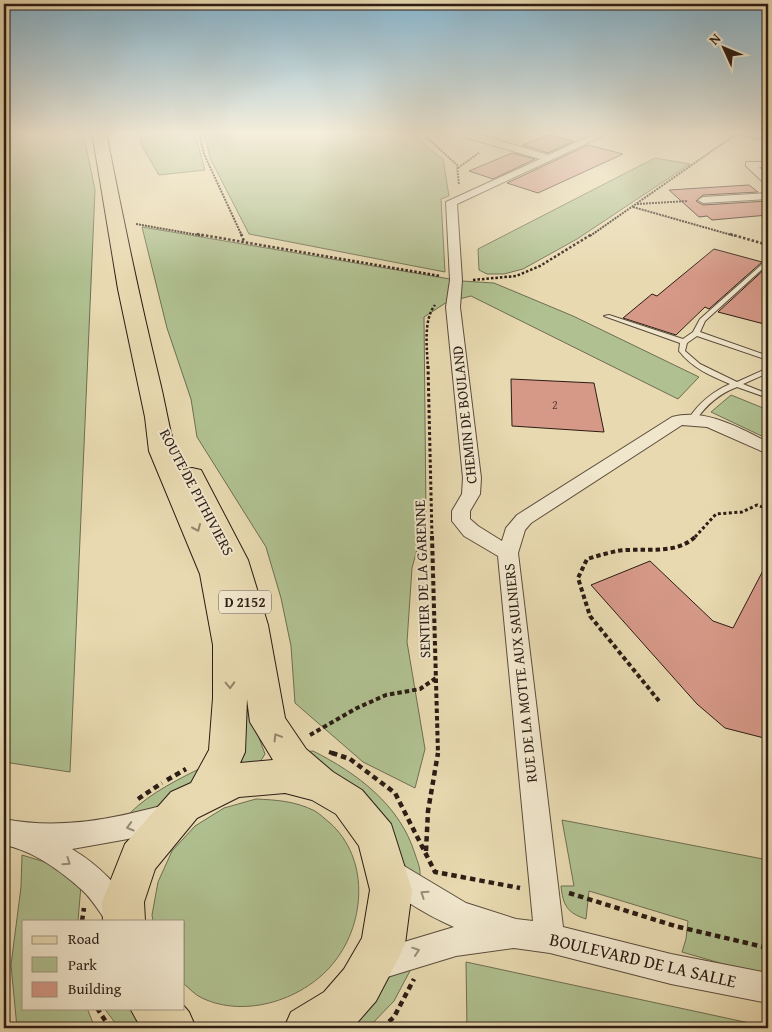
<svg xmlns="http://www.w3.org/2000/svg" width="772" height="1032" font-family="'Gentium Book Plus',serif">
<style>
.green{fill:#b0c090;stroke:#6e6e52}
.building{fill:#d69988;stroke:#2c1d15}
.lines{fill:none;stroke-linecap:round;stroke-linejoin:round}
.lane-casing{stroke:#5b4c3c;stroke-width:2}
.street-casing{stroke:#5b4c3c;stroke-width:2}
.primary-casing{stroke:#2c1d15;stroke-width:2}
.path-far4{stroke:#2c1d15;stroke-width:2;stroke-dasharray:2 1;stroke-linecap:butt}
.path-far3{stroke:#2c1d15;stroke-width:2.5;stroke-dasharray:2.5 2;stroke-linecap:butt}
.path-far2{stroke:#2c1d15;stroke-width:3;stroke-dasharray:3 2.5;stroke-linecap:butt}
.path-far1{stroke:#2c1d15;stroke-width:4;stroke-dasharray:4.5 3;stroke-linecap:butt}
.path{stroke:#2c1d15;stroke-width:4.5;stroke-dasharray:5.5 4;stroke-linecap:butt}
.lane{fill:#f0e6cc;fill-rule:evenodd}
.street{fill:#f0e6cc;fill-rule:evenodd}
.primary{fill:#e8d9b0;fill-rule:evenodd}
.oneway{stroke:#93846a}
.oneway2{stroke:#988c7a}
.labels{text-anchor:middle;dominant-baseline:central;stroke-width:4;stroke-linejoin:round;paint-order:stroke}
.number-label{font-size:12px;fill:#563c32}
.shield{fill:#f0e6cc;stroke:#67594c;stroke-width:1}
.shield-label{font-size:14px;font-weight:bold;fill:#2c1d15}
.street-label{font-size:15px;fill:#2c1d15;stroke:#f0e6cc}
.near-street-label{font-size:18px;fill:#2c1d15;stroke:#f0e6cc}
</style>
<rect width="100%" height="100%" fill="#e8d9b0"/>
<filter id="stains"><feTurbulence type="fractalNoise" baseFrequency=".004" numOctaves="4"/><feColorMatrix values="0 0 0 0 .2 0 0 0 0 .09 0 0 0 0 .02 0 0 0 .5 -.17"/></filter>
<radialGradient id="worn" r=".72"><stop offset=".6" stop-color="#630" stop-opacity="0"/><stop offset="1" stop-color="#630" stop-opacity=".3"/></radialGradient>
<path class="green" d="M39 132H83L95 190 70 772 4 762V138Z
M138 132H194L205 170 159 175 143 148Z
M204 132H414L428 148 443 159 449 196 441 199 445 272 249 234 210 158Z
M655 158 690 164 577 239 523 269 504 274H487L479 270 478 249Z
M142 227 462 281 494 283 573 316 699 377 678 399 471 296 447 302 424 317 426 517 412 568 407 642 425 749 415 788 363 762 295 703 291 646 281 598 266 547 197 437 191 399 167 328Z
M731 395 768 410V439L711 412Z
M249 691 258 735 265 754 260 762 229 766Z
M313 751C357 773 400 805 415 854 418 863 422 871 419 880L294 753Z
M207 765 188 791 133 820 130 813C151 792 181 778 207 765Z
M256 799C277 800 295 801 315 811 320 814 325 819 330 823 369 858 366 921 335 961 306 999 246 1019 202 998 195 995 189 988 184 984V921H153L152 915 158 882 172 851 195 826 224 808Z
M562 820 768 860V977L682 952 686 939 688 921 589 891 586 919C567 913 563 905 561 886H574Z
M22 855 58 866 81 885 78 921H24V1008H87L95 1028H17L11 965 21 887Z
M466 962 768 1027V1028H467Z
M411 969 394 1001 368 1028H337L383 979Z
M104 1008H134L152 1028H119Z"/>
<path class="building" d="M549 135 574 141 548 153 523 145Z
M588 145 623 154 538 193 507 183Z
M512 153 535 159 493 179 469 171Z
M749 185 758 192 703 195 696 201 703 205 768 201V215L712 220 707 216 699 217 669 190Z
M714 249 762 262 709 309 705 307 676 335 623 318 652 294 657 296Z
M768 266V325L718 312Z
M511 379 594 383 604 432 512 426Z
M650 561 713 621 733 628 768 561V739L725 728 697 704 591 585Z"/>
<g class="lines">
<g class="lane-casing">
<path id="lane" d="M768 259V264L705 321 700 332 768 356V360L697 336 687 343 685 351 700 364 737 382 768 368V373L743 384 768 394V398L737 387C719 394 707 404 696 420H690L689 418C700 402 712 392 730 384 711 376 692 368 679 351L680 343 604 316 609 315 683 339 693 332 700 319Z"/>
</g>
<g class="street-casing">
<path id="street" d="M461 132H471L548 155 599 132H611L457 204 462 280 460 307 481 478 480 494 470 511V519L478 526 502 541 506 528 517 515 672 417C706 408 739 428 768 442V454L707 427 682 425 531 523 525 530 518 553 563 927 671 954 768 973V1003L671 984 550 953 514 948 456 956 374 981 363 977 359 966 363 955 374 951 454 927C433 918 384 892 375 871L379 861 389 857 466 903 516 919 533 921 498 556 464 536 452 521V511L462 494 463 478 446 307 450 280 446 202 540 159 464 137Z
M746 162H768V166L759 167 768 176V184L764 183 746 166Z
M768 193V199L703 203 698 200 703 197Z
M168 804 177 807 181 816 177 825 128 839 72 849C97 864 123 888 134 915L132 921H106C99 911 91 898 82 890 61 871 32 850 4 845V819C61 830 113 819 168 804Z"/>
</g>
<g class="primary-casing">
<path id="primary" d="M92 132H106C122 214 139 296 159 378 167 409 170 441 183 470L192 468 201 470 248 560 268 625 285 718 306 749 333 772 362 790 391 824 412 890 405 944 398 959 376 1001 356 1024 349 1028H284L291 1012 324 992 344 969 362 938 370 890 359 846 336 814 312 800 285 793 239 797 197 818 155 869 144 902 145 921H103L102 902 125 844 171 792 191 783 209 750 213 698V645L200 574 149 451 145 417 118 289ZM247 699 250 722 273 760 240 763 245 752Z
M184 1006 189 1012 196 1028H141L130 1008H184Z"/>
</g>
<path class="path-far4" d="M199 132 204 154 242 236
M421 132 457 165 459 185
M722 132 768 141
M458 168 480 152
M637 204 688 201
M633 207 735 236
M136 224 204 236
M590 236 739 132"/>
<path class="path-far3" d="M197 234 440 276
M241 234 244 241
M730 234 768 245
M473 280 516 276 540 266 592 234
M428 368C427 349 423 320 435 305"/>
<path class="path-far2" d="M428 366 432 537
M695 537 716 514 742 512 757 505 768 509"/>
<path class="path-far1" d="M432 536 438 754
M659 701 590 616 578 578 587 559C597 556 607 553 617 551 643 547 676 556 696 536
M310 735 357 708 386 695 420 689 436 678
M329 752 335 754"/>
<path class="path" d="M332 753 350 759 395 793 435 872 520 888
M167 780 186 769
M138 799 162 783
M426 851 428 811 438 753
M569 893 675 926 768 948
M82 921 84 908
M97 1008 110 1028
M382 1028 394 1017 414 979"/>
<use href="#lane" class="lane"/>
<use href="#street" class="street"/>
<use href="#primary" class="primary"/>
</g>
<defs><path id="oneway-chevron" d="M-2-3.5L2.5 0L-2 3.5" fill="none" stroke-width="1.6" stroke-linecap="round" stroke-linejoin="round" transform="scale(1.25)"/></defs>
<g class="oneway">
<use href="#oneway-chevron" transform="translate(197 528) rotate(66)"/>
<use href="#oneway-chevron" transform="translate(230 685) rotate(88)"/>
<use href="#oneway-chevron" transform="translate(277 737) rotate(-121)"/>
</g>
<g class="oneway2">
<use href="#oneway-chevron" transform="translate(130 827) rotate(164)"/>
<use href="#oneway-chevron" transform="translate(67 862) rotate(35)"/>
<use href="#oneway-chevron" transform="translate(424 894) rotate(-146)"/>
<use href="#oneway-chevron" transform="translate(416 951) rotate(-18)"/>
</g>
<linearGradient id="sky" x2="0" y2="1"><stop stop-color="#87b6d0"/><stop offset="0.48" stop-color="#f5eedb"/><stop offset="1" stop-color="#f5eedb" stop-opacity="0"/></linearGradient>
<rect width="772" height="277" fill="url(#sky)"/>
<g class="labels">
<g class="number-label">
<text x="555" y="404">2</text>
</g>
<rect class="shield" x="219" y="590.5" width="52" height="23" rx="4"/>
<g class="shield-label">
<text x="245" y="602">D 2152</text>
</g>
<g class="street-label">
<text transform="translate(464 415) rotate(-96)">CHEMIN DE BOULAND</text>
<text transform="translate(197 492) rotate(62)">ROUTE DE PITHIVIERS</text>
<text transform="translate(422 579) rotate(-92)">SENTIER DE LA GARENNE</text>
<text transform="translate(520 673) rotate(-96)">RUE DE LA MOTTE AUX SAULNIERS</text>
</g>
<g class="near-street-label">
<text transform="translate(643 960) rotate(13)">BOULEVARD DE LA SALLE</text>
</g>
</g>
<rect width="772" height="1032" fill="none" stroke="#e8d9b0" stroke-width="20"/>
<rect x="5" y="5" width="762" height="1022" fill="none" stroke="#2c1d15" stroke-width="2.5"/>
<rect x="10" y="10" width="752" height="1012" fill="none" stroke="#2c1d15"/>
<rect x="22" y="920" width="162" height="90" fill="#f0e6cc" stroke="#a29683"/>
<rect x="32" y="936" width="25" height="8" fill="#e8d9b0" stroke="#a29683"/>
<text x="68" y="944" font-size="15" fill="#2c1d15">Road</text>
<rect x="32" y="957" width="25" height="15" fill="#b0c090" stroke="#a29683"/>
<text x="68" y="970" font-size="15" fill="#2c1d15">Park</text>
<rect x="32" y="982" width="25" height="15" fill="#d69988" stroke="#a29683"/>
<text x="68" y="994" font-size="15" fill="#2c1d15">Building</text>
<g transform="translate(724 48) rotate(314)" stroke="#f0e6cc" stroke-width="4" paint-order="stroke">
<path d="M0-4L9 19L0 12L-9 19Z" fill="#2c1d15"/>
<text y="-8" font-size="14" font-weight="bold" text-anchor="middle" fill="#2c1d15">N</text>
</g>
<rect width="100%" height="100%" filter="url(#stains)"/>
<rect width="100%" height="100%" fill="url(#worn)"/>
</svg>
